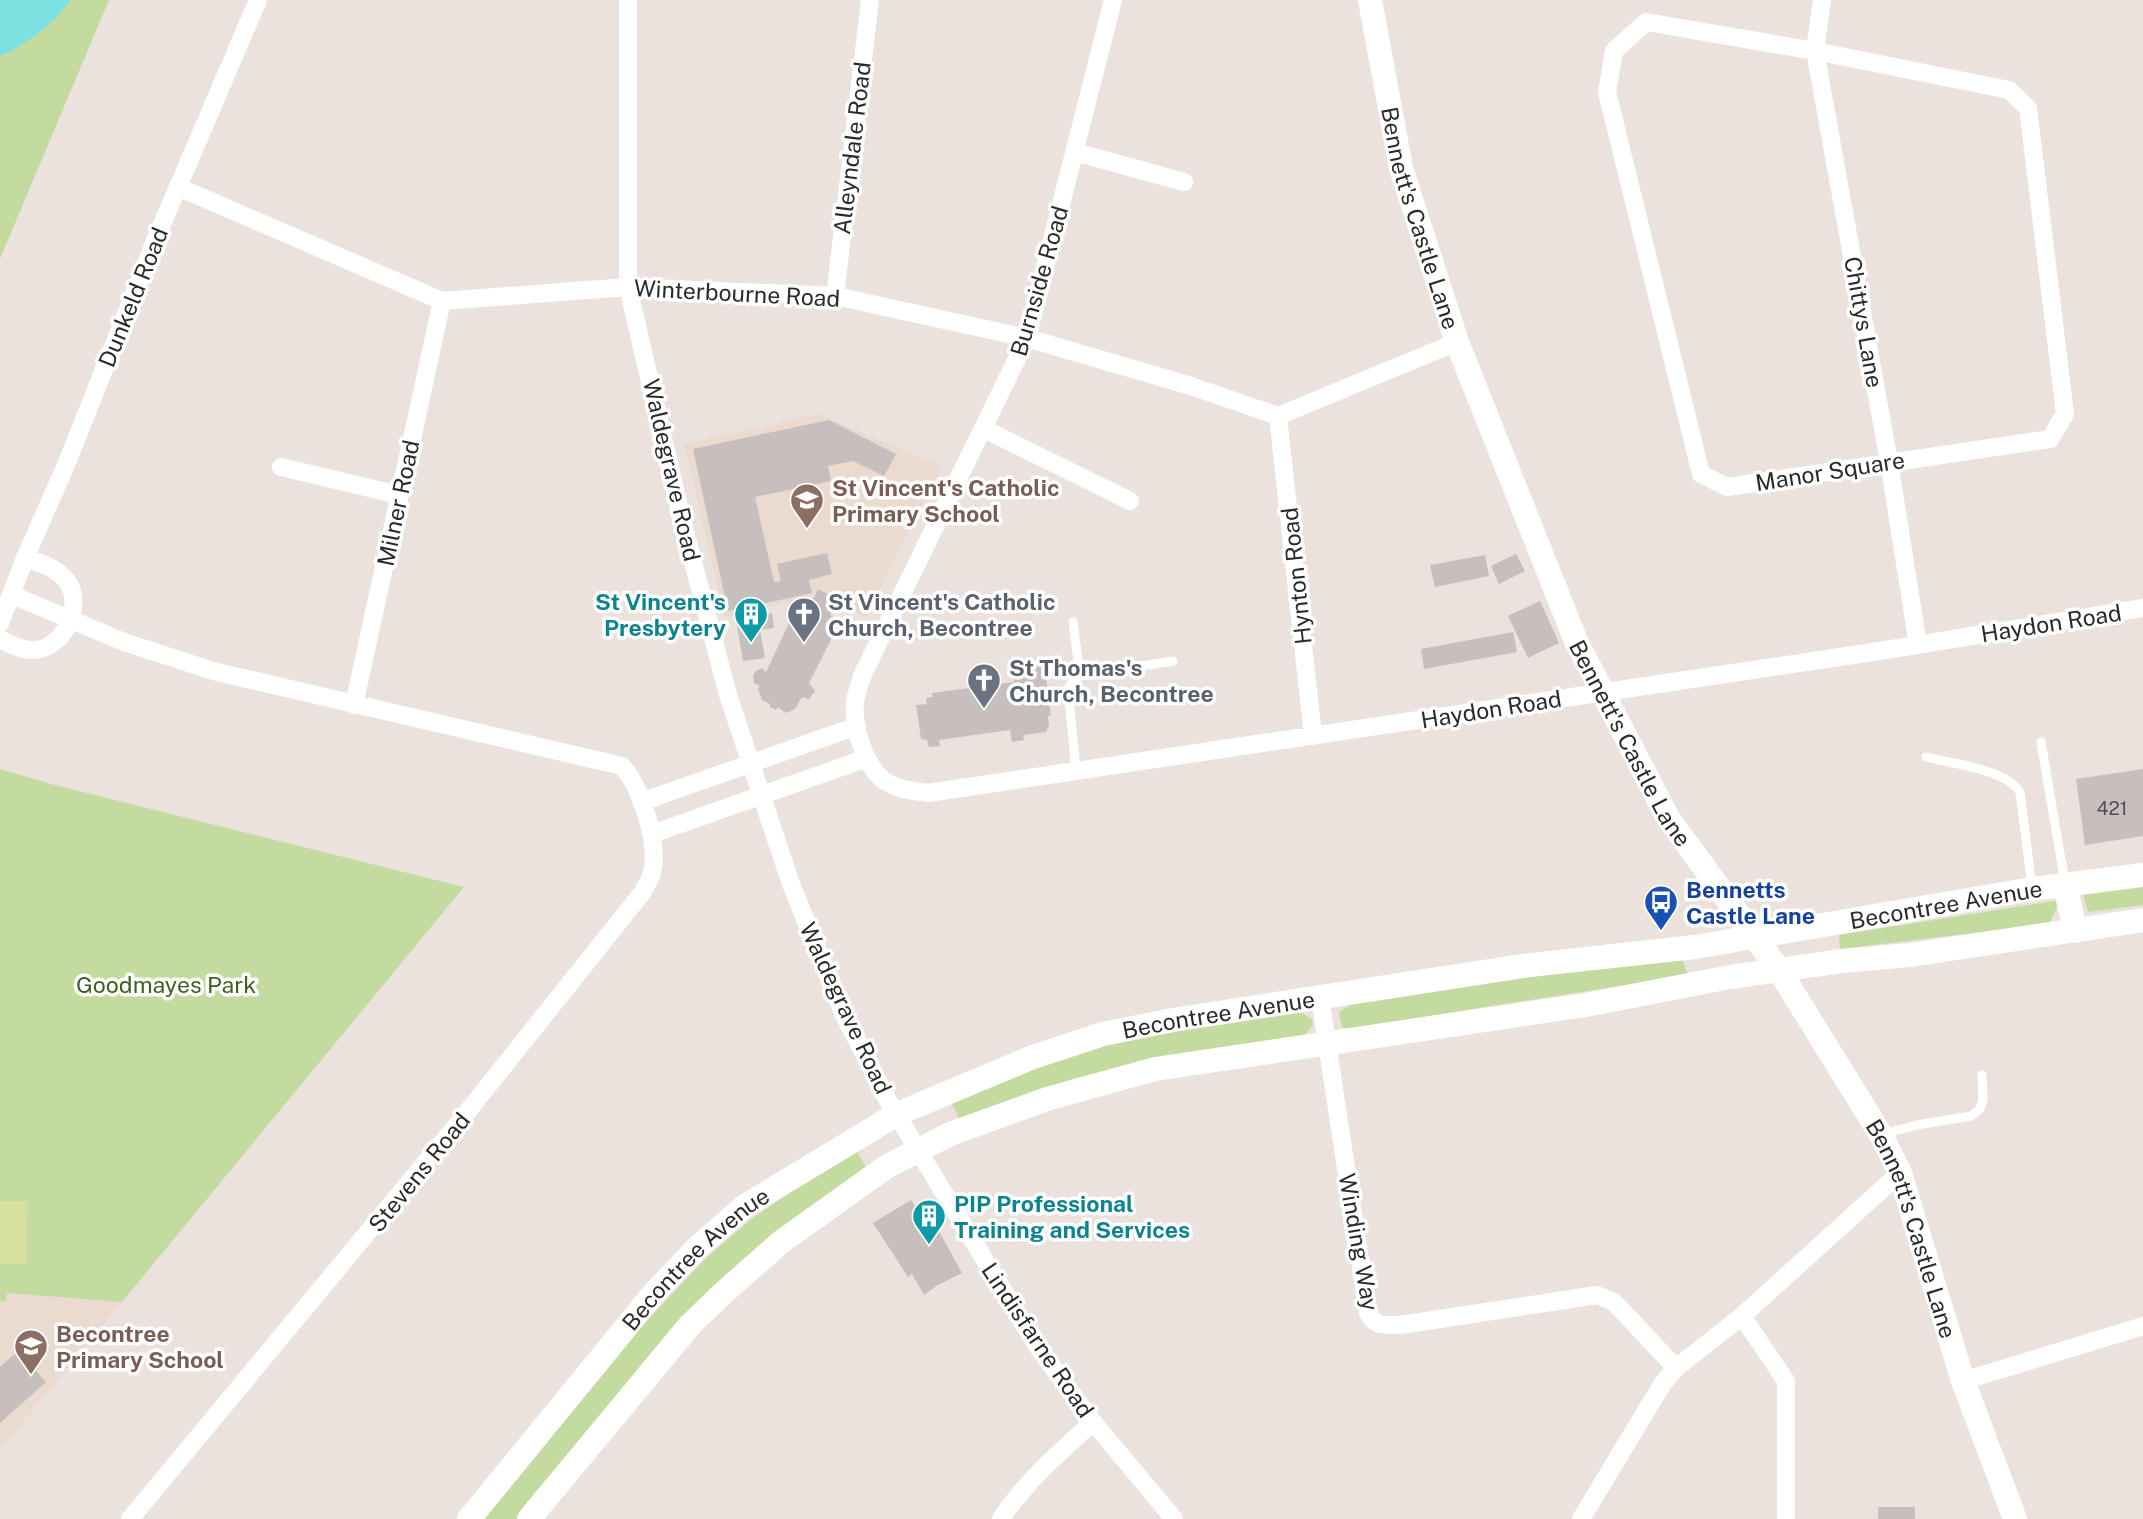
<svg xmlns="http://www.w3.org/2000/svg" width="2143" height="1519" font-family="'Public Sans',sans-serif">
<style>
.education{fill:#eadacf}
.green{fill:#c4dba0}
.pitch{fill:#d7e19d}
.water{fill:#7ce1e1}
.building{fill:#c6bfbd}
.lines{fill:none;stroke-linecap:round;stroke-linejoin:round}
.lane{stroke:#fff;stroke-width:9}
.street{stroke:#fff;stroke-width:18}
.secondary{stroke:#fff;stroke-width:24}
.labels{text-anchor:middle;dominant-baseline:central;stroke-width:7;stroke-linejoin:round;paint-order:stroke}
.number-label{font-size:19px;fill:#514f4f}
.street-label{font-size:23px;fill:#2a2a2a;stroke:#fff}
.education-label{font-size:23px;font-weight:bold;fill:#785e54;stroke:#fff;text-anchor:start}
.culture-label{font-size:23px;font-weight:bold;fill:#0d838f;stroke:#fff;text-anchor:end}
.worship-label{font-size:23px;font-weight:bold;fill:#5b616d;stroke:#fff;text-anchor:start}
.transit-label{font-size:23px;font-weight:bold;fill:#164399;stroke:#fff;text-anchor:start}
.park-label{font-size:23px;fill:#3f5f22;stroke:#fff}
</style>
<rect width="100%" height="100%" fill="#ebe2de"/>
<path class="education" d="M818 414 942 466 866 618 820 593 725 618 684 444Z
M7 1293 122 1302 0 1450V1301H6Z"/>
<path class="green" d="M0 0H109L0 259Z
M0 769 55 785 464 887 122 1302 7 1293 6 1301H0Z
M2143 885V905L2088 912 2083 895Z
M2055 901 2057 907 2049 924 1840 949 1839 935Z
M1682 959 1688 975 1346 1029 1342 1027 1339 1012 1350 1005 1637 961Z
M1300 1012 1312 1019 1313 1025 1303 1037 1144 1061 1069 1080 961 1122 949 1098 1116 1041Z
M855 1149 868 1170 816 1204 518 1519H484L642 1326 704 1260 749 1221 816 1173Z"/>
<path class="pitch" d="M0 1201H28L27 1264H0Z"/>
<path class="water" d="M0 0H70C56 22 24 46 0 56Z"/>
<path class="building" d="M829 420 896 454 884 476 853 461 828 466 831 481 755 497 774 582 781 581 777 564 827 553 832 574 809 580 812 593 728 611 693 449Z
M1516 554 1525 571 1499 584 1491 566Z
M1485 555 1489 576 1435 587 1430 565Z
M818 589 838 599 830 615 841 620 809 683 815 691 809 699 802 697 795 709 786 713 778 707 776 710 770 707V704L762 700 758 689 760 686 754 683 753 675 756 671 762 668 766 672 799 602 811 604Z
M1540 601 1559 643 1528 658 1508 616Z
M772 613 774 628 760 630 765 658 743 661 736 620Z
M1513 632 1517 652 1424 669 1421 649Z
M1044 664 1051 715 1048 716 1049 725 1046 732 1023 735 1024 740 1012 742 1010 730 939 740 940 746 929 747 927 740 921 739 916 705 927 704 926 698 933 697 932 693 1014 682 1012 668Z
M2143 769V836L2085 845 2076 779Z
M911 1200 924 1219 930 1215 962 1273 936 1286 924 1295 912 1274 908 1277 873 1223Z
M18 1351 46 1382 0 1423V1367Z
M1878 1507H1915V1519H1878Z"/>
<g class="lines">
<path class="lane" d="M1073 622 1080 676
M2041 742 2065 883
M1926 757C1953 764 2005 769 2020 792L2032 887
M1076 770 1068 689 1073 681 1080 676 1173 661
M1883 1134 1917 1125 1971 1116 1980 1109 1983 1099 1982 1075"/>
<path class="street" d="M628 0V287L682 520 728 695 791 884 844 1015 888 1101 918 1150 1037 1346 1093 1422 1174 1519
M1113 0 1027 338 862 676C860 684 856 693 855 702 853 726 863 761 881 778 893 789 912 791 928 793L1867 653 2143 608
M1822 0 1815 51 1889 462 1918 645
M1646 22 1815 51 2009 90 2028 108 2065 414 2050 439 1727 487 1701 474 1607 92 1614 51Z
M1075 152 1184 182
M178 187 442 301 628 287 835 296 1027 338 1191 386 1278 416 1457 342
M835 296 870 0
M1278 416 1313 736
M984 429 1130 501
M281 467 399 495
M12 595 124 642 213 671 622 766C642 789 659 843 652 873 650 880 645 887 642 893L460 1121 130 1519
M0 623 25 558 66 465 157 236 258 0
M0 639C9 644 20 649 31 650 59 651 79 617 72 591 66 571 42 563 25 558
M354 705 442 301
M641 802 857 726
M652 834 867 758
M1320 997 1368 1313C1375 1327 1385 1325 1400 1325L1597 1295 1614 1302 1676 1368
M1742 1316 1786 1381V1519
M1963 1381 2143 1326
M1001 1519C1026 1481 1060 1452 1093 1422
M1581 1519 1663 1383 1676 1368 1742 1316 1900 1173"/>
<g class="secondary">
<path id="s1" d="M1370 0 1401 168 1457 342 1576 641 1668 818 1779 970 1881 1135 1900 1173 1963 1381 2015 1519"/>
<path d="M2065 884 2075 931"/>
<path id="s2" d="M469 1519 654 1293 697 1248 745 1206 897 1114 1033 1057 1103 1034 1173 1020 1522 966 1695 947 2032 889 2143 875"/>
<path d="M529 1519 690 1325 721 1295 781 1242 886 1167 950 1134 1047 1099 1155 1069 1586 1005 1730 977 1842 961 1910 955 2143 920"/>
</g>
</g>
<defs>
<g id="school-pin" transform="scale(1.75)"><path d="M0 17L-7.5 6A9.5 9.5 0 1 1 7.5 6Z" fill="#8d6e63" stroke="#fff"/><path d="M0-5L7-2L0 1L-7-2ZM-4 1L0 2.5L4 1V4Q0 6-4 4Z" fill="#fff"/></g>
<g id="building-pin" transform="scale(1.75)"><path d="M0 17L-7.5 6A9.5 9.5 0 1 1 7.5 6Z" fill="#0f9aa8" stroke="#fff"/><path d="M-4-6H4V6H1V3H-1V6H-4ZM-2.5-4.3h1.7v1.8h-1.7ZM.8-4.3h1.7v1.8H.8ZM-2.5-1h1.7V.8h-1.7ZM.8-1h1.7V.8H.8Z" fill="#fff"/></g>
<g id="church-pin" transform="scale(1.75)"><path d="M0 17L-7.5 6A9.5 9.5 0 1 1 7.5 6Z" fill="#6b7280" stroke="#fff"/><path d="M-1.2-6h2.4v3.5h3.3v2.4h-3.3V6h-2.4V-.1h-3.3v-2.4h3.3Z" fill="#fff"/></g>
<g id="bus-pin" transform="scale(1.75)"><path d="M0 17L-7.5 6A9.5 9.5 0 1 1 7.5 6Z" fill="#1a4fb4" stroke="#fff"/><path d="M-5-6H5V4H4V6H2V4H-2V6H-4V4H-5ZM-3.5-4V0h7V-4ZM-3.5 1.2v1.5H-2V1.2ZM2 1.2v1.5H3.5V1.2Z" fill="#fff"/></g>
</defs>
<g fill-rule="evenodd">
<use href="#school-pin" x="807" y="500"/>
<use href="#building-pin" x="751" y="614"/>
<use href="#church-pin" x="804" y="614"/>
<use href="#church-pin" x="984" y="680"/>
<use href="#bus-pin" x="1661" y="902"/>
<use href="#building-pin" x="929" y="1216"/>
<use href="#school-pin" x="31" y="1346"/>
</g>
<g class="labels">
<g class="number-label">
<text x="2112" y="808">421</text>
</g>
<g class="street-label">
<text transform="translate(852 148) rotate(-83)">Alleyndale Road</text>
<text stroke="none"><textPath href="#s1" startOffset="224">Bennett's Castle Lane</textPath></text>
<text transform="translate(1039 281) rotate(-74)">Burnside Road</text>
<text transform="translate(737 293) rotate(3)">Winterbourne Road</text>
<text transform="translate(133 297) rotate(-68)">Dunkeld Road</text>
<text transform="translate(1864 322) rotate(80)">Chittys Lane</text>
<text transform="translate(672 470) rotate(77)">Waldegrave Road</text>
<text transform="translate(1830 471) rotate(-9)">Manor Square</text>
<text transform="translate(398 503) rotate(-78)">Milner Road</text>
<text transform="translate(1296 576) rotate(-96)">Hynton Road</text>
<text transform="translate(2051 623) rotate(-9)">Haydon Road</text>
<text transform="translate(1491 709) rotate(-9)">Haydon Road</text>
<text stroke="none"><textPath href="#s1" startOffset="791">Bennett's Castle Lane</textPath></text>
<text stroke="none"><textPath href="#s2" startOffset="1670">Becontree Avenue</textPath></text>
<text transform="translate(846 1008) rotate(65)">Waldegrave Road</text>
<text stroke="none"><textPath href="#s2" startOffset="934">Becontree Avenue</textPath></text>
<text transform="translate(419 1172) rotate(-51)">Stevens Road</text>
<text stroke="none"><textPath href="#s1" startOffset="1356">Bennett's Castle Lane</textPath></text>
<text transform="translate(1359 1242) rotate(80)">Winding Way</text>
<text stroke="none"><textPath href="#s2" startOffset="346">Becontree Avenue</textPath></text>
<text transform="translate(1038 1340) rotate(56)">Lindisfarne Road</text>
</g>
<g class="education-label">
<text x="832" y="487">St Vincent's Catholic<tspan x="832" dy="26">Primary School</tspan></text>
<text x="56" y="1333">Becontree<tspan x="56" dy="26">Primary School</tspan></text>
</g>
<g class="culture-label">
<text x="726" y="601">St Vincent's<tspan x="726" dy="26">Presbytery</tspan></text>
<text x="954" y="1203" text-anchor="start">PIP Professional<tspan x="954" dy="26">Training and Services</tspan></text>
</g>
<g class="worship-label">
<text x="828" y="601">St Vincent's Catholic<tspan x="828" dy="26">Church, Becontree</tspan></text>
<text x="1009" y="667">St Thomas's<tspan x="1009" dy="26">Church, Becontree</tspan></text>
</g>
<g class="transit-label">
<text x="1686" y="889">Bennetts<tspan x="1686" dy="26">Castle Lane</tspan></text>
</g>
<g class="park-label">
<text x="166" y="984">Goodmayes Park</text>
</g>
</g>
</svg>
